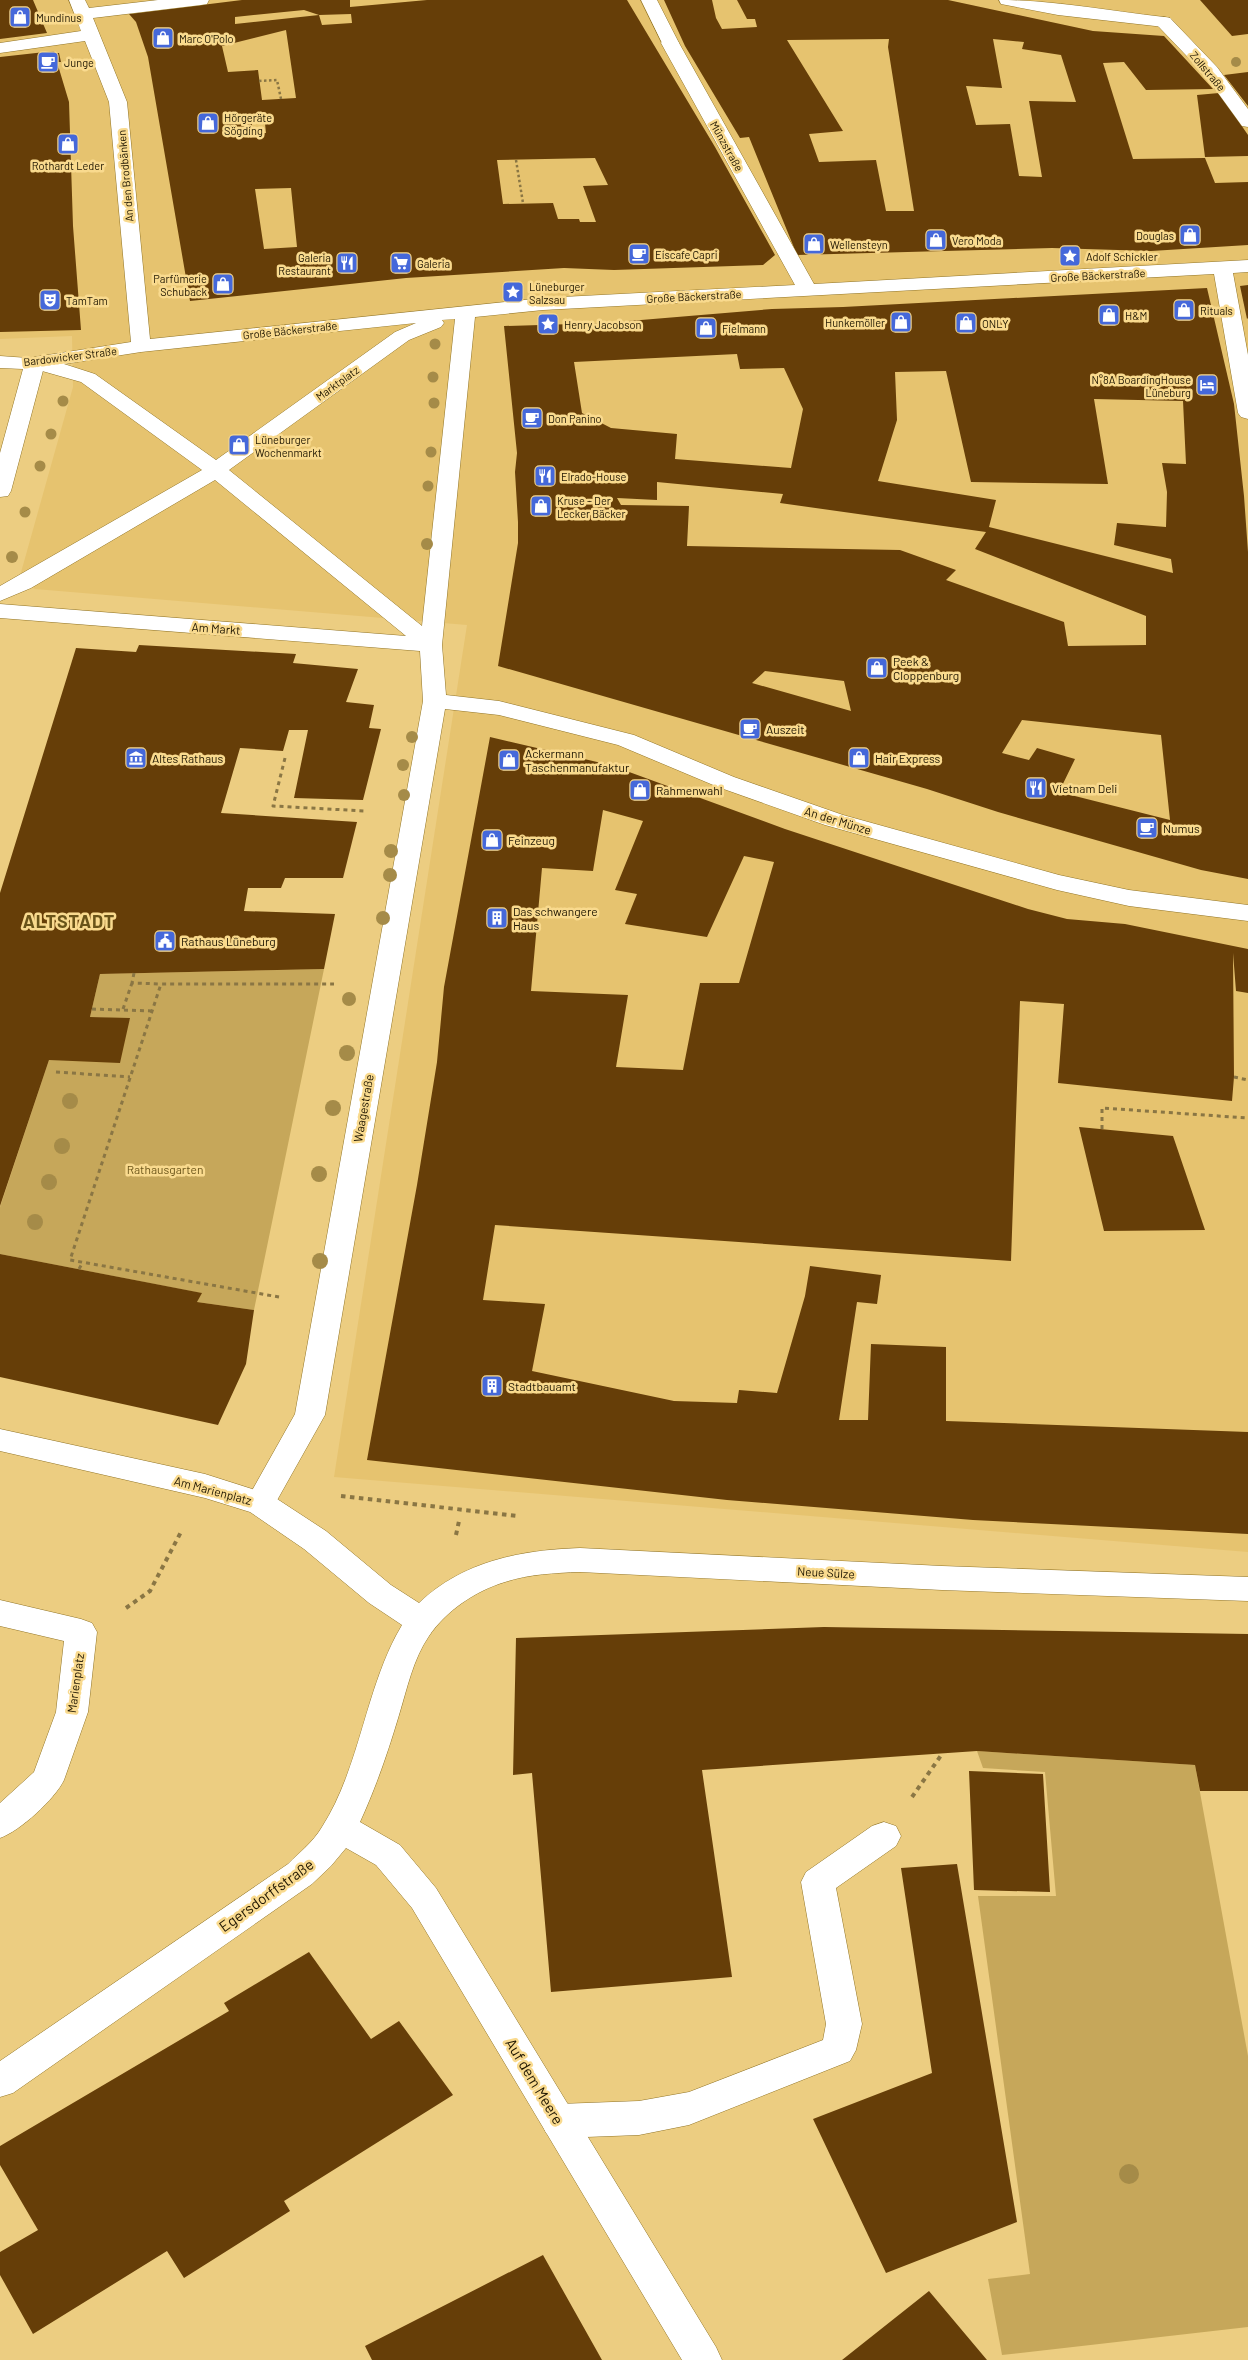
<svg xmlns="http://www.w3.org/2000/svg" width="1248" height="2360" font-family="Barlow,sans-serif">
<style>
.built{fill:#e6c36f}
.green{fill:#c6a75a}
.building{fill:#663e08;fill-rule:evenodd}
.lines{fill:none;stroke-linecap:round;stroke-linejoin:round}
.service-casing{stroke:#927527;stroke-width:1}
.pedestrian-casing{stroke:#927527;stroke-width:1}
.minor-casing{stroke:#927527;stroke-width:1}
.path-far2{stroke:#8a7644;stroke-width:2.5;stroke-dasharray:2.5 2.5;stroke-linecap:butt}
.path-far1{stroke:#8a7644;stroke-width:3;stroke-dasharray:4 4;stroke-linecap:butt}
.path{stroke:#8a7644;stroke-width:4;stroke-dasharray:4.5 4.5;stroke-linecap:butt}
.service{fill:#fff;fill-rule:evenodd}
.pedestrian{fill:#fff;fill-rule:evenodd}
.minor{fill:#fff;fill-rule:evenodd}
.tree{fill:#a58b48}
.labels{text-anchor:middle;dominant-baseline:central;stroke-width:5;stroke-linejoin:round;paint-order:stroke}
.far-poi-label{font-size:11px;fill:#1f1601;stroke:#f9da8e;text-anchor:start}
.far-street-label{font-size:11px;fill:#1f1601;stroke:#f9da8e}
.street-label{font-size:12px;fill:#1f1601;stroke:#f9da8e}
.poi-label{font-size:12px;fill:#1f1601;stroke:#f9da8e;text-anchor:start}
.park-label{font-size:12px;fill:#6b551a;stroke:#f9da8e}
.near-street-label{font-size:15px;fill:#1f1601;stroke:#f9da8e}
.district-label{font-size:18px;font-weight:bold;letter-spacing:1px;fill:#6a5419;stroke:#f9da8e}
</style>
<rect width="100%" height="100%" fill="#eccd81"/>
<path class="built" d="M0 0H1248V1552L334 1477 467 625 35 589 23 583 20 576 73 387 72 336 0 339Z"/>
<path class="green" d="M324 969 254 1310 197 1302 201 1293 0 1254V1207L49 1060 130 1019 90 1017 100 974Z
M977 1751 1195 1765 1248 2056V2327L1002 2355 988 2279 1030 2274 978 1896H1056L1045 1772 983 1768Z"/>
<path class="building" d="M0 0H33L47 33 0 39Z
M242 0H350V7L427 0H627L715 147 775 255 763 265 614 270 564 268 406 278 190 301 148 57 136 22 129 14ZM304 10 319 15 351 14 352 23 322 25 319 15 235 24V17ZM286 30 296 98 262 100 258 70 228 72 222 46ZM264 114 266 133 252 134V115ZM595 158 608 185 583 186 596 222H580L579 219H558L553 203 503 204 497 160ZM291 188 297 247 264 249 255 189Z
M664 0H712L716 18 722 29 757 27 755 19H747L737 0H948L1093 31 1164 36 1213 89 1146 90 1124 62 1103 63 1133 159 1205 158 1215 183 1248 182V245L1151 251 1052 248 797 255 749 137 740 138 685 46ZM889 39 888 47 914 211H886L876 160 819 162 809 134 843 131 787 40ZM993 39 1024 42 1022 49 1061 55 1076 102 1029 101 1042 177 1019 176 1010 124 976 125 966 86 1002 88Z
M1200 0H1248V34L1232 36Z
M54 51 55 53H59L61 62H57L69 102 73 226 81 330 0 332V57Z
M1248 72V106L1224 75Z
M1219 93 1248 135V156L1205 157 1197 95Z
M1248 285V318L1247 319 1240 286Z
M1207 288 1234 404 1244 496 1248 552V879L1201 870 998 812 927 789 498 666 518 543V522L515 472 517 453 504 326 605 323 772 309 843 307ZM737 354 740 369 784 368 803 409 791 468 675 459 677 434 611 428 582 413 574 362ZM946 371 971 482 1108 484 1094 399 1183 401 1186 464 1162 463 1167 492 1166 527 1117 523 1114 545 1171 559 1173 573 989 527 996 500 878 481 897 420 895 372ZM657 482 783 494 780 503 986 532 975 549 1146 616V645L1068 646 1064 622 946 580 956 570 900 550 687 546 689 506 621 505 617 498 657 500ZM765 671 844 681 851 711 752 683ZM1022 720 1161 735 1170 820 1059 792 1075 759 1037 748 1029 760 1002 753Z
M139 645 296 654 293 663 358 669 346 702 374 705 369 728 381 729 363 800 294 798 308 730H289L283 751 240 748 221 813 357 822 343 878H285L281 888H248L244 911 335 914 324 969 100 974 90 1017 130 1018 120 1063 49 1060 0 1206V893L76 648 136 652Z
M490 737 610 765 785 829 1028 909 1067 919 1125 924 1248 949V993L1236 991 1233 953 1234 1077 1232 1101 1058 1083 1064 1004 1020 1001 1011 1261 495 1225 483 1300 545 1304 532 1371 674 1401 737 1403 739 1390 777 1393 805 1296 810 1266 881 1275 877 1304 857 1302 839 1420H868L871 1344 946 1347V1421L1248 1432V1534L973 1520 727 1500 367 1460 417 1185 437 1062 444 987ZM603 810 643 821 615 890 637 894 625 924 707 937 744 856 774 862 739 983H700L683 1070 616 1067 628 995 531 991 542 868 593 871Z
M1079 1127 1173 1136 1205 1230 1104 1231Z
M0 1254 202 1293 197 1302 254 1310 246 1364 218 1425 0 1377Z
M824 1627 1248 1634V1791H1200L1195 1765 977 1751 702 1770 732 1977 551 1992 532 1773 513 1775 516 1638Z
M969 1771 1043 1774 1050 1892 974 1890Z
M957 1864 1017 2222 886 2273 813 2119 932 2073 901 1868Z
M309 1952 371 2039 399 2021 453 2095 284 2201 290 2211 184 2278 167 2251 33 2334 0 2275V2252L38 2230 0 2165V2146L229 2011 224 2003Z
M543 2255 602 2360H372L365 2346Z
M929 2291 987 2360H842Z"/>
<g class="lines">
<g class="service-casing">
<path id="service" d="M0 1600 81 1619 92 1623 97 1632 88 1712 64 1780C55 1799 20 1831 0 1838V1803L34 1772 56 1712 64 1641 0 1626Z
M884 1822 896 1826 901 1836 896 1846 836 1888 862 2024 856 2050 850 2061 689 2125 639 2135 559 2138 546 2133 541 2121 546 2109 559 2104 639 2101 689 2092 823 2040 826 2024 801 1882 806 1872 872 1826Z"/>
</g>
<g class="pedestrian-casing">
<path id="pedestrian" d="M69 0H85L89 8 158 0H209L207 4 201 5 93 18 127 102 150 339 543 298 795 285 661 43 664 39H676L679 43 814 284 1248 260V272L1233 273 1248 355V419L1241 417 1238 413 1214 274 543 310 475 317 442 645 446 695 499 701 634 735 734 777 843 815 1059 875 1129 890 1248 905V921L1129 906 1057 890 825 825 718 787 618 745 499 715 445 709 325 1415 271 1511 260 1515 249 1511 245 1503 295 1414 423 701 420 651 0 618V604L406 636 215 480 31 588 0 601V586L202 470 81 382 28 367 25 363 28 359 35 357 131 342 109 102 85 41 0 53V43L81 31ZM455 319 422 626 229 470 409 340 441 327 444 323 442 320ZM416 323 395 332 216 460 95 374 64 364 141 352Z
M1164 17 1170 18 1217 67 1248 109V127L1242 126 1205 75 1158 26 1155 22 1158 18Z"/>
</g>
<g class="minor-casing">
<path id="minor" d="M641 0H657L679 43 676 47H664Z
M999 0C1054 0 1109 11 1164 17L1170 18 1173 22 1170 26 1164 27 1058 15 1001 4Z
M0 356 42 359 45 363 11 491 8 496 0 497V453L23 369 0 368Z
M0 1429 205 1474 271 1495 326 1531 391 1585 419 1603C463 1561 521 1550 580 1548L942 1566 1248 1577V1601L942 1590 580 1572C555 1573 529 1574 505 1582 475 1591 446 1611 429 1636 413 1659 407 1689 399 1715 388 1752 376 1787 360 1822L400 1845 436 1888 716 2347 722 2360H682L412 1908 376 1865 346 1848 331 1866 312 1884 13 2093 0 2097V2061L288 1864C300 1852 313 1842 322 1827 361 1766 365 1687 402 1625L369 1603 304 1549 250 1512 205 1498 0 1451Z"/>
</g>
<path class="path-far2" d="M259 81 277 80 281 99
M516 160 523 203"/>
<path class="path-far1" d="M285 758 273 806 365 811
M134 973 132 983 161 984
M92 1009 152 1011
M123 1009 132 983
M56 1072 130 1077
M1234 1077 1248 1080
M1102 1129V1108L1248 1118
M79 1269 83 1262
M279 1297 70 1260 161 984H334"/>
<path class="path" d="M341 1496 518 1516
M456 1535 459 1521
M126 1608 150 1591 182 1530
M912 1797 942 1754"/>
<use href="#service" class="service"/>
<use href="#pedestrian" class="pedestrian"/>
<use href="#minor" class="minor"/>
</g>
<g class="tree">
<circle cx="1236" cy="62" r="5"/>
<circle cx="435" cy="344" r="5.5"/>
<circle cx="433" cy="377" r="5.5"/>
<circle cx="63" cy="401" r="5.5"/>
<circle cx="434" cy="403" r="5.5"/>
<circle cx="51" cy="434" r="5.5"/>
<circle cx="431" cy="452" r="5.5"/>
<circle cx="40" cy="466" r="5.5"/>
<circle cx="428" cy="486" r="5.5"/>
<circle cx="25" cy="512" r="5.5"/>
<circle cx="427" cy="544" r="6"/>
<circle cx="12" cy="557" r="6"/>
<circle cx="412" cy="737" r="6"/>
<circle cx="403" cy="765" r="6"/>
<circle cx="404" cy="795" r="6"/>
<circle cx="391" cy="851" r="7"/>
<circle cx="390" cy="875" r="7"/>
<circle cx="383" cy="918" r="7"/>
<circle cx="349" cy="999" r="7"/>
<circle cx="347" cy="1053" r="8"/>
<circle cx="70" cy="1101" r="8"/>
<circle cx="333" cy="1108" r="8"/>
<circle cx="62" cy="1146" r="8"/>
<circle cx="319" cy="1174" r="8"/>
<circle cx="49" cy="1182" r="8"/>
<circle cx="35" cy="1222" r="8"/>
<circle cx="320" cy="1261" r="8"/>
<circle cx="1129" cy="2174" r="10"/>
</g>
<defs>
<g id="shop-square" transform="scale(1.125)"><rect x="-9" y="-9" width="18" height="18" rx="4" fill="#4568da" stroke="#f9da8e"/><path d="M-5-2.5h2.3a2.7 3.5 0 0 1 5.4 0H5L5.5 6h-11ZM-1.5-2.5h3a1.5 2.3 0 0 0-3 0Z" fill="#fff"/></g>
<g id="cafe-square" transform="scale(1.125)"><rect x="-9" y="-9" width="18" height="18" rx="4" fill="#4568da" stroke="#f9da8e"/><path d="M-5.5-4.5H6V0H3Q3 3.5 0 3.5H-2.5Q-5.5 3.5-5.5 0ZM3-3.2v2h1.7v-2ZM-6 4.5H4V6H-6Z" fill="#fff"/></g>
<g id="sight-square" transform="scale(1.125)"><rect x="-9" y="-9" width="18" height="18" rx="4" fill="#4568da" stroke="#f9da8e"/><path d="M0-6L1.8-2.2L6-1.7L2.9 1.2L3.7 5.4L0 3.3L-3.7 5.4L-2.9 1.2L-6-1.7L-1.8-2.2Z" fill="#fff"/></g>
<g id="restaurant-square" transform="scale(1.125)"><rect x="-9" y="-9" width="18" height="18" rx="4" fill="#4568da" stroke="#f9da8e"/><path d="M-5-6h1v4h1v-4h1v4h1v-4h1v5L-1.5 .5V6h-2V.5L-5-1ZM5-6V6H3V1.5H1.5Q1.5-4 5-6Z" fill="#fff"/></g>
<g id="supermarket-square" transform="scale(1.125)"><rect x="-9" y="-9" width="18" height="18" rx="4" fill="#4568da" stroke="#f9da8e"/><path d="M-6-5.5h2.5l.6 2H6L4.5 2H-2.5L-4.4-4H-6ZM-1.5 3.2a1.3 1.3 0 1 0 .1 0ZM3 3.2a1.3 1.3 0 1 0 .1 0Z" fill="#fff"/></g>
<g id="theatre-square" transform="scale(1.125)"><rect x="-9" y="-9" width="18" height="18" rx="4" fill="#4568da" stroke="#f9da8e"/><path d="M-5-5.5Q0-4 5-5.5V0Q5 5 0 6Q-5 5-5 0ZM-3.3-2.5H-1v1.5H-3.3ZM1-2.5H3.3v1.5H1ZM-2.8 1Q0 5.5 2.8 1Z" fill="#fff"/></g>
<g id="hotel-square" transform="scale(1.125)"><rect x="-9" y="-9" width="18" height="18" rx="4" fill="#4568da" stroke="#f9da8e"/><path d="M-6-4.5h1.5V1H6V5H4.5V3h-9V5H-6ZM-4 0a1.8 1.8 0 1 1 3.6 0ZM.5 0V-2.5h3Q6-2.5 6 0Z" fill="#fff"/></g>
<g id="museum-square" transform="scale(1.125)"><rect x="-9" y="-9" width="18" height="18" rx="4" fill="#4568da" stroke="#f9da8e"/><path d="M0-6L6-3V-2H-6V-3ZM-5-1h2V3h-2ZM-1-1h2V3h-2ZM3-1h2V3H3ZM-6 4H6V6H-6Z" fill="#fff"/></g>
<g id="building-square" transform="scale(1.125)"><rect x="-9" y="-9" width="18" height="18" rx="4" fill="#4568da" stroke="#f9da8e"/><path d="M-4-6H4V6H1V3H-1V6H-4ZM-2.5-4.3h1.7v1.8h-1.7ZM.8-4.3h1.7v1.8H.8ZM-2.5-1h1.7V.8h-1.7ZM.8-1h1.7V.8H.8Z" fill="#fff"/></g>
<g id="civic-square" transform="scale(1.125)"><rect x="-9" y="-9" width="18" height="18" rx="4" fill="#4568da" stroke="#f9da8e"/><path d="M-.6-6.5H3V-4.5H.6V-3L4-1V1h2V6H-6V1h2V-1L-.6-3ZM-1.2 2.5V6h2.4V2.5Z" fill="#fff"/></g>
</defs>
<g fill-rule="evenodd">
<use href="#shop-square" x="20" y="17"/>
<use href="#shop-square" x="163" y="38"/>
<use href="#cafe-square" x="48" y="62"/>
<use href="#shop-square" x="208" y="123"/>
<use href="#shop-square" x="68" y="144"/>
<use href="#shop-square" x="1190" y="235"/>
<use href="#shop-square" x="936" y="240"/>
<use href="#shop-square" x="814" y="244"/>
<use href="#cafe-square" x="639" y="254"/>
<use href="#sight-square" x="1070" y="256"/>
<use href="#restaurant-square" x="347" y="263"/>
<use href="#supermarket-square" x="401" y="263"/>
<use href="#shop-square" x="223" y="284"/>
<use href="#sight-square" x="513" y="292"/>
<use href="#theatre-square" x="50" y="300"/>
<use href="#shop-square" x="1184" y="310"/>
<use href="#shop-square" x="1109" y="315"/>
<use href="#shop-square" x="901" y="322"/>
<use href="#shop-square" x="966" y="323"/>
<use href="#sight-square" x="548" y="324"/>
<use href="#shop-square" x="706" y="328"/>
<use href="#hotel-square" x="1207" y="385"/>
<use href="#cafe-square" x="532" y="418"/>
<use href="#shop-square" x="239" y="445"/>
<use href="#restaurant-square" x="545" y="476"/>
<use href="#shop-square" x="541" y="506"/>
<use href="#shop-square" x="877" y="668"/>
<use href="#cafe-square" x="750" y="729"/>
<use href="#museum-square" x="136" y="758"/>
<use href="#shop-square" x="859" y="758"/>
<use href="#shop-square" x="509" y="760"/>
<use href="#restaurant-square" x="1036" y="788"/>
<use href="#shop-square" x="640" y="790"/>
<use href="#cafe-square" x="1147" y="828"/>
<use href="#shop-square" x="492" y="840"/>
<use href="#building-square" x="497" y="918"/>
<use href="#civic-square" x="165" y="941"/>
<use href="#building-square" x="492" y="1386"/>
</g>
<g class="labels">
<g class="far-poi-label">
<text x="36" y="17">Mundinus</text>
<text x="179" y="38">Marc O'Polo</text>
<text x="64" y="62">Junge</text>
<text x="224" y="117">Hörgeräte<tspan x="224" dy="13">Sögding</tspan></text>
<text x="68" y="165" text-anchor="middle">Rothardt Leder</text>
<text x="1174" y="235" text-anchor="end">Douglas</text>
<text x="952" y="240">Vero Moda</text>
<text x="830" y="244">Wellensteyn</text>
<text x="655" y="254">Eiscafe Capri</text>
<text x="1086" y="256">Adolf Schickler</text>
<text x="331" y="257" text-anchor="end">Galeria<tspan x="331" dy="13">Restaurant</tspan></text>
<text x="417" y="263">Galeria</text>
<text x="207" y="278" text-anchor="end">Parfümerie<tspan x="207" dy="13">Schuback</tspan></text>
<text x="529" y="286">Lüneburger<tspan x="529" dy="13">Salzsau</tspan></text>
<text x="66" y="300">TamTam</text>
<text x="1200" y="310">Rituals</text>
<text x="1125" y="315">H&amp;M</text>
<text x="885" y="322" text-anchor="end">Hunkemöller</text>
<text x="982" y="323">ONLY</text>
<text x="564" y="324">Henry Jacobson</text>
<text x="722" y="328">Fielmann</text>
<text x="1191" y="379" text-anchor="end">N°8A BoardingHouse<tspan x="1191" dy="13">Lüneburg</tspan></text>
<text x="548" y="418">Don Panino</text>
<text x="255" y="439">Lüneburger<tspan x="255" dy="13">Wochenmarkt</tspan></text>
<text x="561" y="476">Elrado-House</text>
<text x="557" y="500">Kruse – Der<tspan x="557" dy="13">Lecker Bäcker</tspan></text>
</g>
<g class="far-street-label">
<text transform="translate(1208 71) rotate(50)">Zollstraße</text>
<text transform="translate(727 146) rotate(61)">Münzstraße</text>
<text transform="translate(125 176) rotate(-95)">An den Brodbänken</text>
<text transform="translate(1098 275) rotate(-3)">Große Bäckerstraße</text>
<text transform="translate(694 296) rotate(-3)">Große Bäckerstraße</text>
<text transform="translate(290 330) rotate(-6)">Große Bäckerstraße</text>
<text transform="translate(70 356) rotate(-7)">Bardowicker Straße</text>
<text transform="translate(337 383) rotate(-36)">Marktplatz</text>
</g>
<g class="street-label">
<text transform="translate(216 628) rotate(4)">Am Markt</text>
<text transform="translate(838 820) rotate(17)">An der Münze</text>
<text transform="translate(363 1108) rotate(-80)">Waagestraße</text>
<text transform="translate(213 1490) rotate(15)">Am Marienplatz</text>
<text transform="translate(826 1572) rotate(3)">Neue Sülze</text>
<text transform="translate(75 1683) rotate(-82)">Marienplatz</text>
</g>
<g class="poi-label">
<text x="893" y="661">Peek &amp;<tspan x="893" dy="14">Cloppenburg</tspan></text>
<text x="766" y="729">Auszeit</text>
<text x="525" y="753">Ackermann<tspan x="525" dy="14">Taschenmanufaktur</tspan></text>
<text x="152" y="758">Altes Rathaus</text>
<text x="875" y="758">Hair Express</text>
<text x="1052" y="788">Vietnam Deli</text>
<text x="656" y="790">Rahmenwahl</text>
<text x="1163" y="828">Numus</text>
<text x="508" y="840">Feinzeug</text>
<text x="513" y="911">Das schwangere<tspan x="513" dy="14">Haus</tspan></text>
<text x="181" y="941">Rathaus Lüneburg</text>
<text x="508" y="1386">Stadtbauamt</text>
</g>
<g class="park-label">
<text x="165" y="1169">Rathausgarten</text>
</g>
<g class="near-street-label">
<text transform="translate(266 1895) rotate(-36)">Egersdorffstraße</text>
<text transform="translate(535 2081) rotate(59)">Auf dem Meere</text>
</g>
<g class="district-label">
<text x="69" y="921">ALTSTADT</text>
</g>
</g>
</svg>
